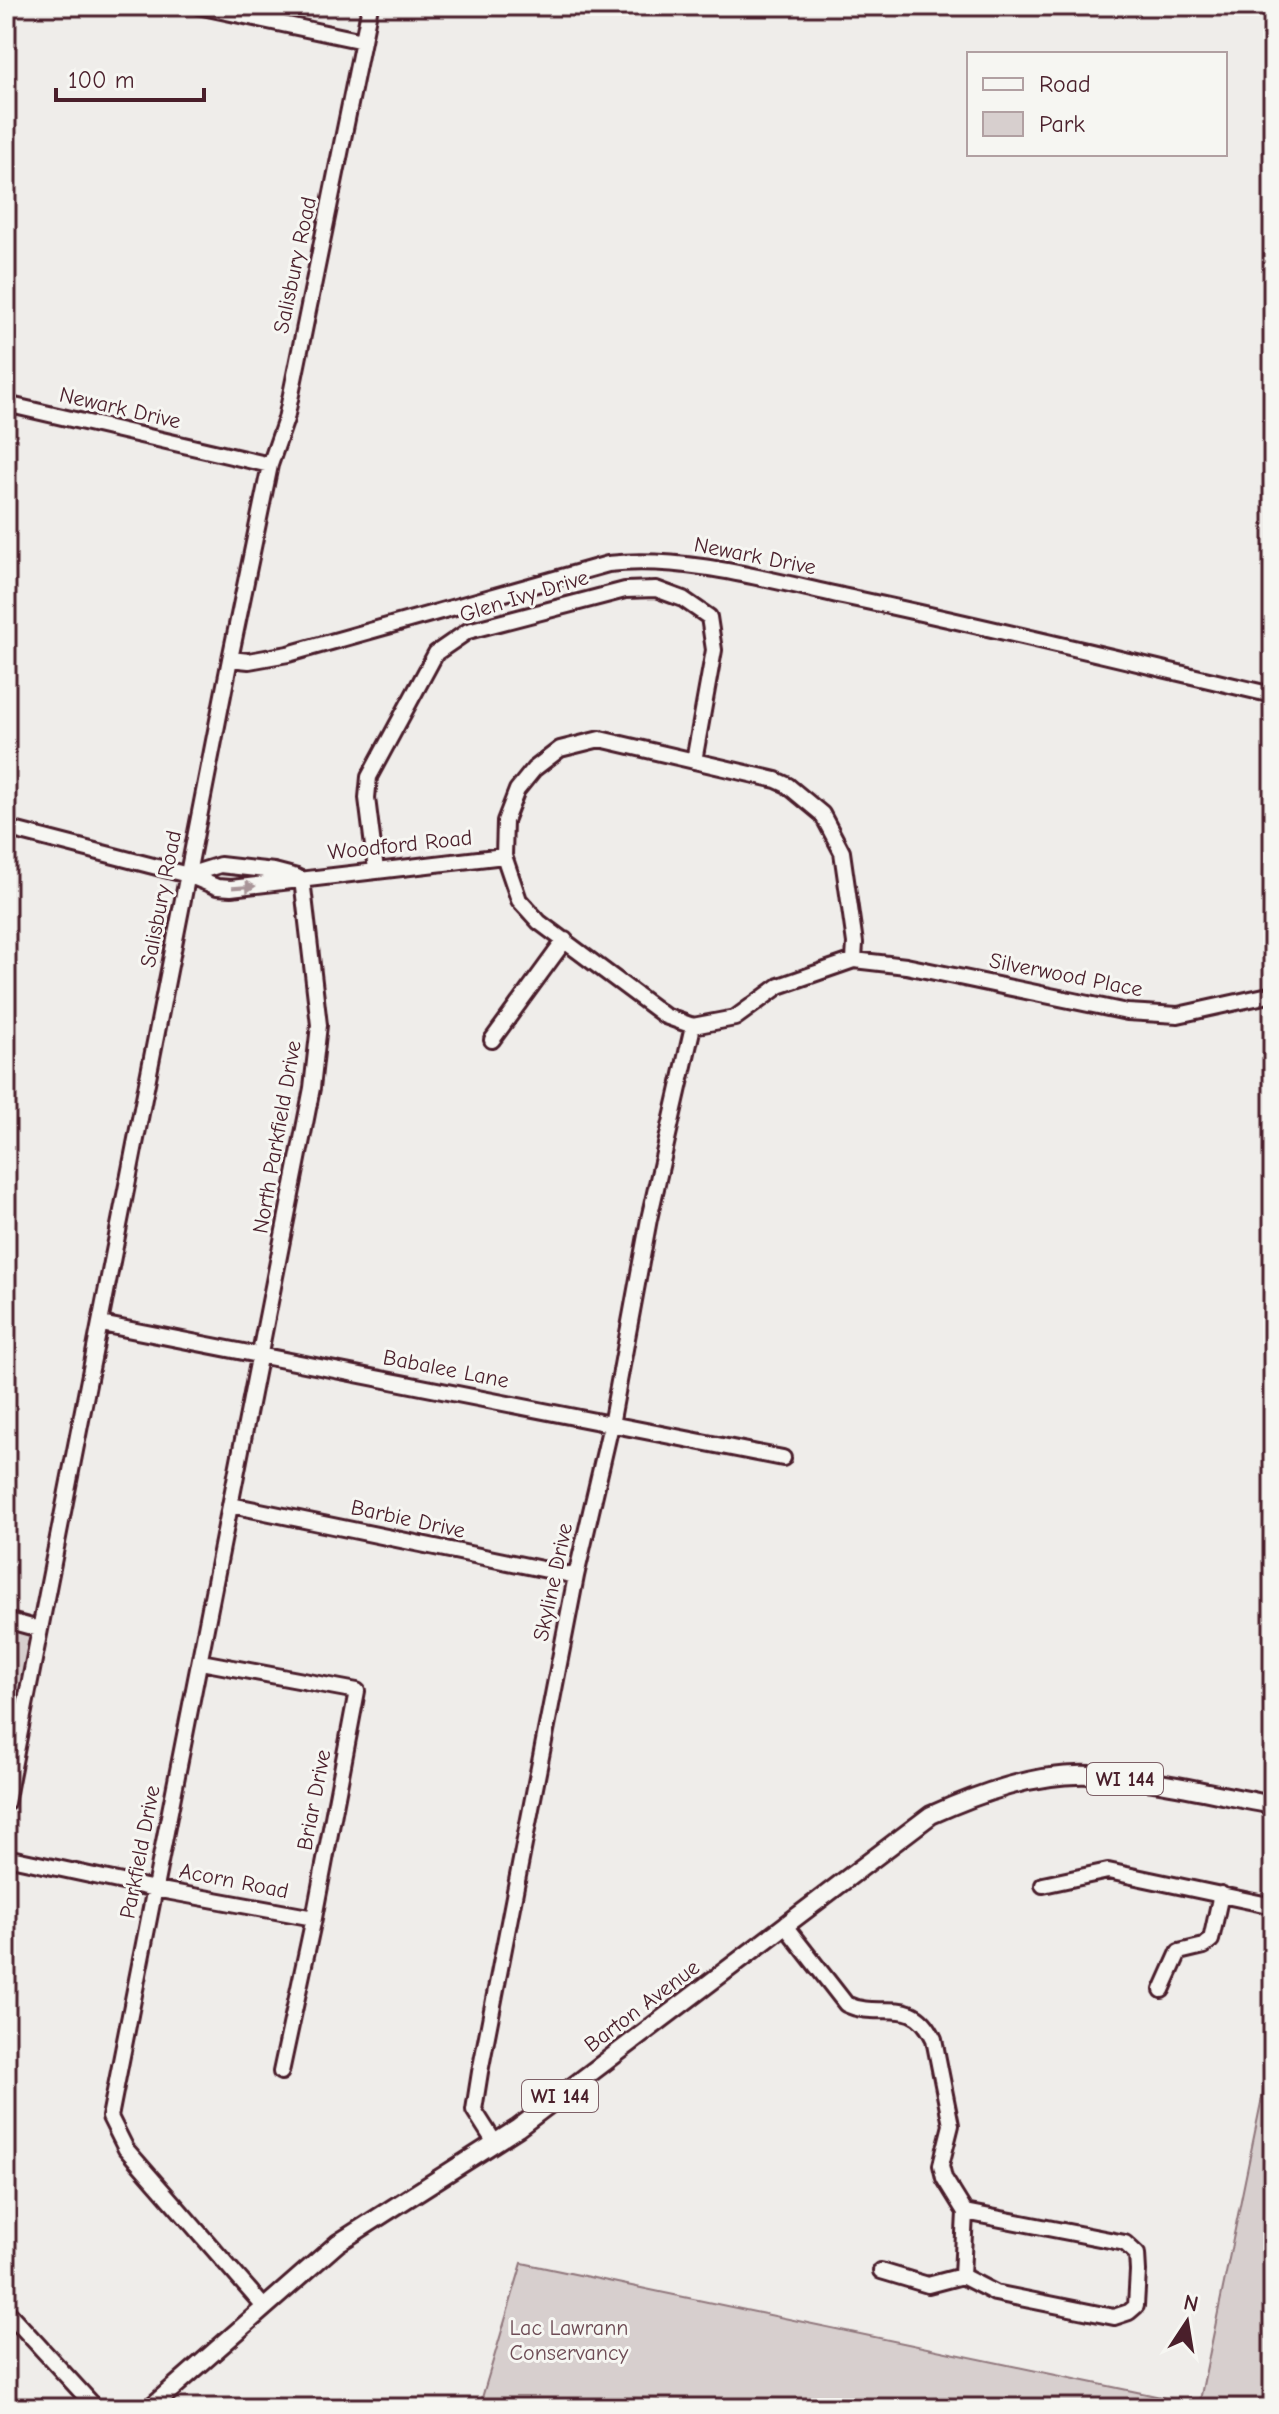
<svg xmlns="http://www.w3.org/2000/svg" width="1279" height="2414" font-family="'Comic Neue',sans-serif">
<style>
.green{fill:#d7cfce;stroke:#90777c;stroke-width:2}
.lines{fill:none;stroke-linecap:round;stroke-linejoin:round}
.minor-casing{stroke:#4a1f2b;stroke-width:20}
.major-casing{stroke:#4a1f2b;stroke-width:22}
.minor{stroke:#f6f6f2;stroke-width:14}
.major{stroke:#f6f6f2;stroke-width:16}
.oneway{fill:#a99598}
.labels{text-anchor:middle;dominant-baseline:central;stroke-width:6;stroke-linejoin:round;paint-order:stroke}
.shield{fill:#f6f6f2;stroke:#7e6067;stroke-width:2}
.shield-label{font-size:20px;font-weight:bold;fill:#4a1f2b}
.street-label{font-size:22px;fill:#4a1f2b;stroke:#f6f6f2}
.park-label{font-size:22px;fill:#6d4b54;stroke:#f6f6f2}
</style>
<rect width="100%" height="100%" fill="#efedea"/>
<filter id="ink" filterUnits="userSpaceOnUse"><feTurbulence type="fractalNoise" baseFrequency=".0125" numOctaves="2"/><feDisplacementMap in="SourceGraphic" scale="16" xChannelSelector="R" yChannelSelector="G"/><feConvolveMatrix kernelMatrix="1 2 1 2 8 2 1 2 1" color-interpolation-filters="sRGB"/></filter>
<g filter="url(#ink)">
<path class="green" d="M6 1629 31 1634 6 1766Z
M1273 2044V2408H479L522 2263 1199 2405Z"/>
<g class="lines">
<g class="minor-casing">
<path id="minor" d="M198 6 363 41
M6 404 270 465
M230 659 249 661 288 654 608 564C684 555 772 581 847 597 990 627 1131 662 1273 695
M600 739 776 780 787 785 822 814 842 852 855 943 854 960 779 986 735 1018 693 1026 665 1016 539 922 519 900 504 856 505 821 517 790 534 769 560 749Z
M6 828 188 875 217 887 231 888 504 856
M376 870 367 798 369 777 436 653 468 631 625 590 656 589 683 599 709 617 714 650 694 761
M188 875 220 865 274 871 297 877
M854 960 906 966 1127 1012 1178 1015 1269 995
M492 1040 565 940
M101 1324 783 1458
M231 1505 576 1576
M6 1620 39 1629
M201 1662 357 1691 314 1918 281 2072
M6 1803 230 659 270 465 286 419 370 6
M6 1857 155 1889 314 1918
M1043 1885 1108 1871 1273 1906
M786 1927 846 2004C880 2021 912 1992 934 2039L951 2125 941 2165 944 2178 965 2212 962 2276
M1162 1990 1179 1952 1204 1946 1211 1940 1221 1894
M495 2143 474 2110 480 2072 576 1576 611 1425 649 1219 693 1026
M881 2271 928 2285 962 2276 995 2293 1114 2317 1129 2312 1136 2306 1138 2271 1137 2254 1125 2243 965 2212
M264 2307 126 2149 110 2117 312 1088 319 1025 302 879
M6 2310 96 2408"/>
</g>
<g class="major-casing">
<path id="major" d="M150 2408 338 2243 518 2128 931 1815C980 1793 1035 1773 1090 1775 1151 1778 1213 1794 1273 1805"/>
</g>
<use href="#minor" class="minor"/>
<use href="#major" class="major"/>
</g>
<defs><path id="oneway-solid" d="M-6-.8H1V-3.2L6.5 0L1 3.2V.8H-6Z" transform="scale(2)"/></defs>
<use class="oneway" href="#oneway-solid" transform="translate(244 887) rotate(-4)"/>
</g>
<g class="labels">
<g class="shield">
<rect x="1087" y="1763" width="76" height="32" rx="6"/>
<rect x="522" y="2080" width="76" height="32" rx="6"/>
</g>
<g class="shield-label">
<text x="1125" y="1779">WI 144</text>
<text x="560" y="2096">WI 144</text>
</g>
<g class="street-label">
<text transform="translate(295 265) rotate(-78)">Salisbury Road</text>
<text transform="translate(120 408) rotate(13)">Newark Drive</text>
<text transform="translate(755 556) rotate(11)">Newark Drive</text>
<text transform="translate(524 596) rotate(-17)">Glen Ivy Drive</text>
<text transform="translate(400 845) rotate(-6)">Woodford Road</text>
<text transform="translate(161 899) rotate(-79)">Salisbury Road</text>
<text transform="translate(1066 975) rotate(11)">Silverwood Place</text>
<text transform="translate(277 1137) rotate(-80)">North Parkfield Drive</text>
<text transform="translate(446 1369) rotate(11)">Babalee Lane</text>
<text transform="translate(408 1519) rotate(12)">Barbie Drive</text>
<text transform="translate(553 1582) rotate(-78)">Skyline Drive</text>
<text transform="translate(314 1800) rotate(-79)">Briar Drive</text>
<text transform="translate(140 1852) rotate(-79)">Parkfield Drive</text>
<text transform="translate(234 1881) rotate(11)">Acorn Road</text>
<text transform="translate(642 2006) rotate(-37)">Barton Avenue</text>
</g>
<g class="park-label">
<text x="569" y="2328">Lac Lawrann<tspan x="569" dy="25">Conservancy</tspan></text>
</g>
</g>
<rect width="1279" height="2414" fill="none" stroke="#f6f6f2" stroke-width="32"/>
<rect x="16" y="16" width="1247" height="2382" fill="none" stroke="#4a1f2b" stroke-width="3" filter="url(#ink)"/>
<rect x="967" y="52" width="260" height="104" fill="#f6f6f2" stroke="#b1a0a2" stroke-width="2"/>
<rect x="983" y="78" width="40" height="12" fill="#f6f6f2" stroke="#b1a0a2" stroke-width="2"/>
<text x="1039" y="92" font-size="24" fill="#4a1f2b">Road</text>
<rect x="983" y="112" width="40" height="24" fill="#d7cfce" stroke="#b1a0a2" stroke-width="2"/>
<text x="1039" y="132" font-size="24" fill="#4a1f2b">Park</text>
<g transform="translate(1187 2322) rotate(12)" stroke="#f6f6f2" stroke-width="6" paint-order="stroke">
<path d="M0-6L14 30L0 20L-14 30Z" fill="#4a1f2b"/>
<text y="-12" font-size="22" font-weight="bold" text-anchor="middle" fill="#4a1f2b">N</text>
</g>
<path d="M56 88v12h148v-12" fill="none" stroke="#4a1f2b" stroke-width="4"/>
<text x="68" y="88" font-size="24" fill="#4a1f2b" stroke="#f6f6f2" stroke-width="6" paint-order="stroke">100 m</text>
</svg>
